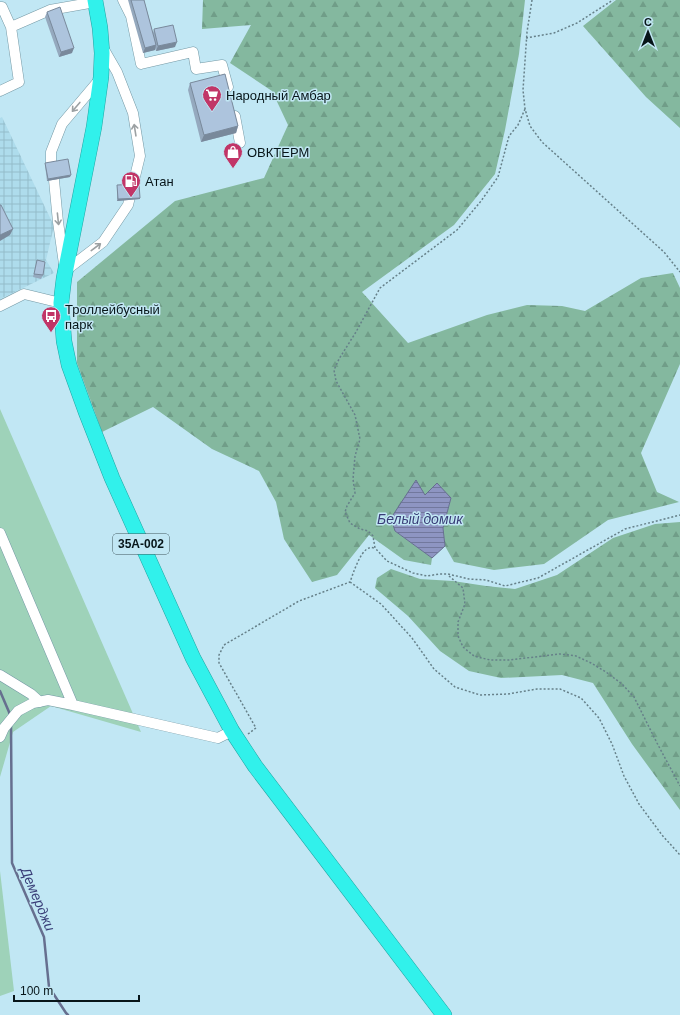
<svg xmlns="http://www.w3.org/2000/svg" width="680" height="1015" font-family="Arial,sans-serif">
<style>
.industrial{fill:url(#industrial-grid)}
.forest{fill:url(#forest-firs)}
.garden{fill:#9ed2b9}
.water{fill:url(#water-rules);stroke:#666f8f}
.lines{fill:none;stroke-linecap:round;stroke-linejoin:round}
.stream{stroke:#666f8f;stroke-width:2.5}
.minor-casing{stroke:#7599a5;stroke-width:11}
.highway-casing{stroke:#22a4a2;stroke-width:16}
.path{stroke:#668089;stroke-width:1.5;stroke-dasharray:2 2;stroke-linecap:butt}
.minor{stroke:#fff;stroke-width:10}
.highway{stroke:#31f1eb;stroke-width:15}
.wall{fill:#95a9be}
.shaded-wall{fill:#79899b}
.building{fill:#adc4dd;stroke:#79899b}
.oneway{stroke:#9ca1a3}
.labels{text-anchor:middle;dominant-baseline:central;stroke-width:3;stroke-linejoin:round;paint-order:stroke}
.shield{fill:#c1e7f4;stroke:#3f545b;stroke-width:1}
.shield-label{font-size:12px;font-weight:bold;fill:#071519}
.poi-label{font-size:13px;fill:#071519;stroke:#c1e7f4;text-anchor:start}
.water-label{font-size:14px;font-style:italic;fill:#393d77;stroke:#c1e7f4}
</style>
<defs>
<pattern id="industrial-grid" width="8" height="8" patternUnits="userSpaceOnUse"><rect width="8" height="8" fill="#aedcec"/><path d="M0 4h8M4 0v8" fill="none" stroke="#94bcca"/></pattern>
<pattern id="forest-firs" width="22" height="20" patternUnits="userSpaceOnUse"><rect width="22" height="20" fill="#84b89f"/><path d="M5 1l3.5 6h-7zM16 11l3.5 6h-7z" fill="#709d88"/></pattern>
<pattern id="water-rules" width="6" height="5" patternUnits="userSpaceOnUse"><rect width="6" height="5" fill="#8e95c2"/><path d="M0 2.5h6" fill="none" stroke="#72789d"/></pattern>
</defs>
<rect width="100%" height="100%" fill="#c1e7f4"/>
<path class="industrial" d="M2 117 54 226 46 260 54 273 0 299V118Z"/>
<path class="forest" d="M203 0H525L519 54 505 130 495 174 454 225 362 292 408 343 487 315 527 305 562 306 585 311 641 278 673 273 680 288V364L641 453 657 492 679 502 608 520 544 564 494 570 454 562 445 546 443 528 451 498 395 531 432 558 431 565 404 560 369 535 337 575 312 582 284 539 276 502 259 471 212 449 153 407 102 432 77 363V282L175 201 264 178 288 125 272 91 230 63 251 25 202 29Z
M616 0H680V128L646 97 583 26Z
M680 522V810L632 744 593 683 562 675 501 678 469 671 440 651 408 616 375 588 377 578 391 569 420 579 453 581 486 586 515 589 557 575 613 538 655 524Z"/>
<path class="garden" d="M0 409 141 732 51 706 13 732 0 777Z
M0 871 14 991 0 996Z"/>
<path class="water" d="M416 480 425 495 437 483 451 498 443 528 445 546 432 558 395 531 391 518Z"/>
<g class="lines">
<path class="stream" d="M0 691 9 712 10 717
M11 723 12 863 44 937 49 987 66 1013 68 1015"/>
<g class="minor-casing">
<path id="minor" d="M123 0 131 16 141 64 193 52 196 69 222 65 228 87
M0 7H2L11 27 19 82 0 91
M11 27 50 10 95 2
M235 116 240 143
M51 164V152L62 124 100 79
M54 180 58 222 65 271 103 242 128 205 140 156 133 113 117 72 102 46
M0 306 24 294 61 303
M0 533 73 705
M0 675 31 694 40 702
M0 737 4 728 18 711 33 703 48 700 73 705 218 738 232 731"/>
</g>
<g class="highway-casing">
<path id="highway" d="M95 0 100 28 102 53 101 77 94 127 64 278 61 303 64 341 69 365 86 412 112 478 193 658 232 731 255 766 444 1015"/>
</g>
<path class="path" d="M532 0 527 32 523 90 525 109 530 126 542 142 664 252 680 272
M526 38 554 33 577 23 613 0
M525 109 518 125 509 136 498 177 481 201 457 230 380 288 356 332 339 359 334 370 336 381 355 415 360 439 355 456 353 479 355 493 347 506 345 512 350 523 360 529 368 531 373 536 375 548 387 561 413 573 427 576 439 574H448L469 579 486 580 505 586 538 578 625 529 680 515
M449 576 463 588 465 604 458 622V636L463 647 474 656 490 660H509L560 654 576 656 591 663 606 672 622 684 634 697 657 743 680 786
M350 582 381 604 412 638 434 669 455 687 480 695 508 694 537 689H560L581 698 599 718 612 744 624 776 639 804 662 835 680 855
M248 734 256 728 219 663V655L224 645 299 601 350 582C353 574 360 551 369 548 371 547 373 548 375 548"/>
<use href="#minor" class="minor"/>
<use href="#highway" class="highway"/>
</g>
<path class="wall" d="M128 0H144L153 33 154 29 175 47 156 51 155 48V50L143 53Z
M47 12 72 53 59 57 45 17Z
M190 83 238 126 236 133 201 142 188 90Z
M45 163 70 177 47 181 45 165Z
M117 185 140 199 117 201Z
M37 260 43 275 41 279 33 277Z"/>
<path class="shaded-wall" d="M177 42 175 47 156 51 158 46Z
M156 45 155 50 143 53 145 48Z
M74 48 72 53 59 57 61 52Z
M238 126 236 133 201 142 204 135Z
M71 175 70 177 47 181 48 179Z
M140 198V199L117 201 118 199Z
M13 229 10 235 0 241V235Z"/>
<path class="building" d="M131 0H144L156 45 145 48Z
M60 7 74 48 61 52 47 12Z
M173 25 177 42 158 46 154 29Z
M225 74 238 126 204 135 190 83Z
M68 159 71 175 48 179 45 163Z
M139 184 140 198 118 199 117 185Z
M0 205H1L13 229 0 235Z
M37 260 45 262 43 275 34 274Z"/>
<defs><path id="oneway-shaft" d="M-6 0H5M1.5-3L5.5 0L1.5 3" fill="none" stroke-width="1.6" stroke-linecap="round" stroke-linejoin="round"/></defs>
<g class="oneway">
<use href="#oneway-shaft" transform="translate(76 107) rotate(130)"/>
<use href="#oneway-shaft" transform="translate(135 130) rotate(-99)"/>
<use href="#oneway-shaft" transform="translate(58 219) rotate(84)"/>
<use href="#oneway-shaft" transform="translate(96 247) rotate(-37)"/>
</g>
<defs>
<g id="supermarket-pin" transform="scale(1)"><path d="M0 17L-7.5 6A9.5 9.5 0 1 1 7.5 6Z" fill="#c13567" stroke="#c1e7f4"/><path d="M-6-5.5h2.5l.6 2H6L4.5 2H-2.5L-4.4-4H-6ZM-1.5 3.2a1.3 1.3 0 1 0 .1 0ZM3 3.2a1.3 1.3 0 1 0 .1 0Z" fill="#fff"/></g>
<g id="shop-pin" transform="scale(1)"><path d="M0 17L-7.5 6A9.5 9.5 0 1 1 7.5 6Z" fill="#c13567" stroke="#c1e7f4"/><path d="M-5-2.5h2.3a2.7 3.5 0 0 1 5.4 0H5L5.5 6h-11ZM-1.5-2.5h3a1.5 2.3 0 0 0-3 0Z" fill="#fff"/></g>
<g id="fuel-pin" transform="scale(1)"><path d="M0 17L-7.5 6A9.5 9.5 0 1 1 7.5 6Z" fill="#c13567" stroke="#c1e7f4"/><path d="M-5.5-6h7V0h2V4h1.3V-2.5L3-4.5l.8-.8L6-3V5H2.5V1h-1V6h-7ZM-4.2-4.7v3.2H.2V-4.7Z" fill="#fff"/></g>
<g id="bus-pin" transform="scale(1)"><path d="M0 17L-7.5 6A9.5 9.5 0 1 1 7.5 6Z" fill="#c13567" stroke="#c1e7f4"/><path d="M-5-6H5V4H4V6H2V4H-2V6H-4V4H-5ZM-3.5-4V0h7V-4ZM-3.5 1.2v1.5H-2V1.2ZM2 1.2v1.5H3.5V1.2Z" fill="#fff"/></g>
</defs>
<g fill-rule="evenodd">
<use href="#supermarket-pin" x="212" y="95"/>
<use href="#shop-pin" x="233" y="152"/>
<use href="#fuel-pin" x="131" y="181"/>
<use href="#bus-pin" x="51" y="316"/>
</g>
<g class="labels">
<rect class="shield" x="113" y="534" width="56" height="20" rx="3"/>
<g class="shield-label">
<text x="141" y="544">35А-002</text>
</g>
<g class="poi-label">
<text x="226" y="95">Народный Амбар</text>
<text x="247" y="152">ОВКТЕРМ</text>
<text x="145" y="181">Атан</text>
<text x="65" y="309">Троллейбусный<tspan x="65" dy="15">парк</tspan></text>
</g>
<g class="water-label">
<text x="420" y="519">Белый домик</text>
<text transform="translate(38 899) rotate(67)">Демерджи</text>
</g>
</g>
<g transform="translate(648 32)" stroke="#c1e7f4" stroke-width="3" paint-order="stroke">
<path d="M0-3L7 15L0 10L-7 15Z" fill="#071519"/>
<text y="-6" font-size="11" font-weight="bold" text-anchor="middle" fill="#071519">С</text>
</g>
<path d="M14 995v6h125v-6" fill="none" stroke="#071519" stroke-width="2"/>
<text x="20" y="995" font-size="12" fill="#071519" stroke="#c1e7f4" stroke-width="3" paint-order="stroke">100 m</text>
</svg>
